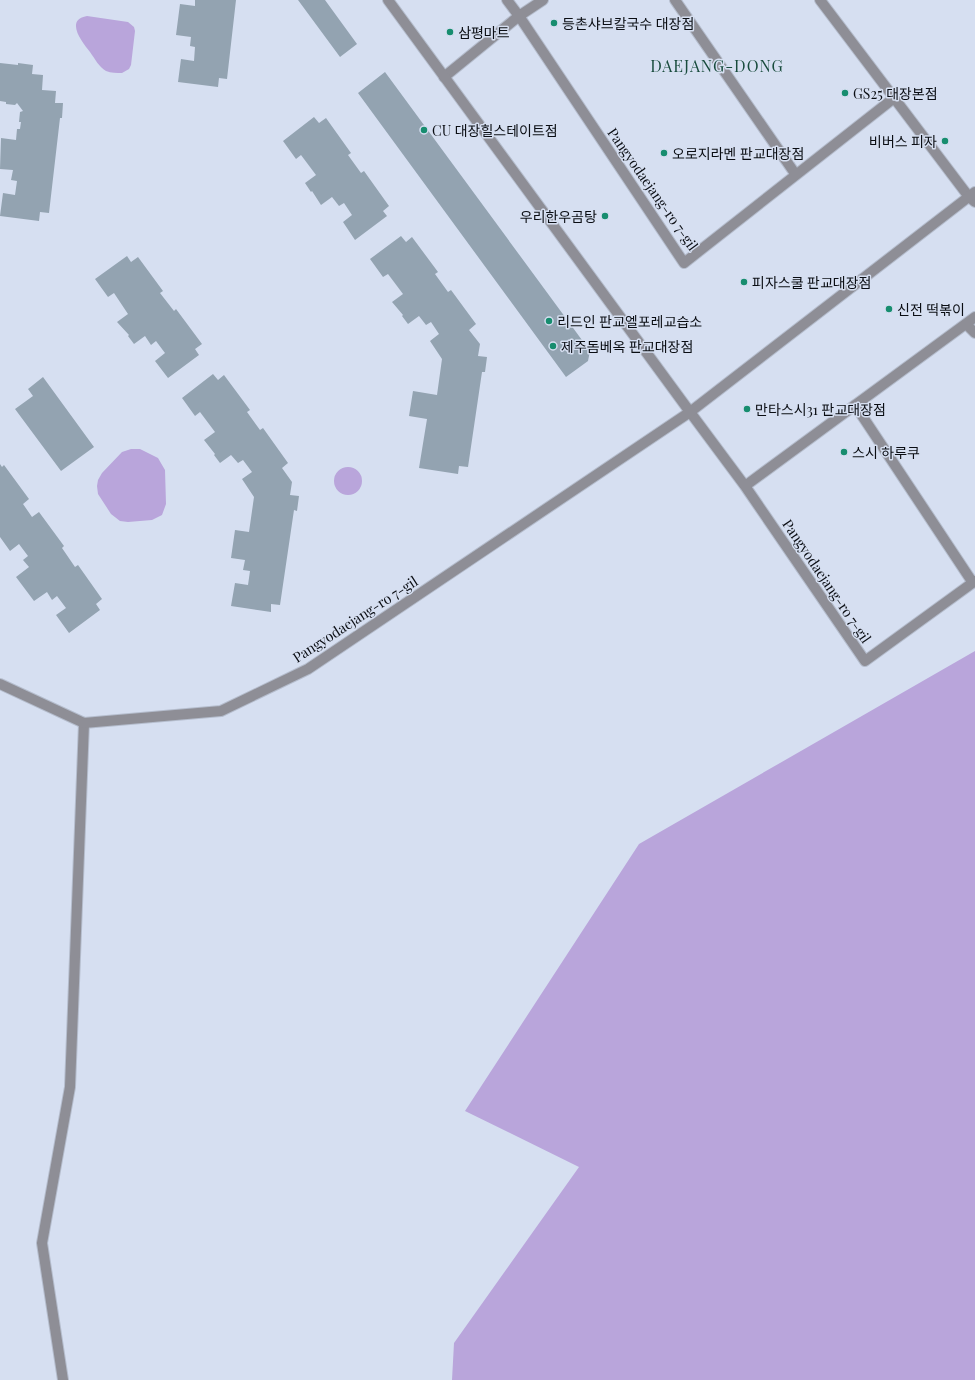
<svg xmlns="http://www.w3.org/2000/svg" width="975" height="1380" font-family="'Playfair Display','Noto Sans KR',serif">
<style>
.green{fill:#b9a5db}
.building{fill:#93a3b1}
.lines{fill:none;stroke-linecap:round;stroke-linejoin:round}
.service-casing{stroke:#b5bdcd;stroke-width:12}
.minor-casing{stroke:#b5bdcd;stroke-width:12}
.tertiary-casing{stroke:#b5bdcd;stroke-width:12}
.service{stroke:#8e8e96;stroke-width:10}
.minor{stroke:#8e8e96;stroke-width:10}
.tertiary{stroke:#8e8e96;stroke-width:10}
.poi-dot{fill:#178d6f;stroke:#d6dff1;stroke-width:1.5}
.labels{text-anchor:middle;dominant-baseline:central;stroke-width:3;stroke-linejoin:round;paint-order:stroke}
.poi-label{font-size:14px;fill:#0a0d13;stroke:#d6dff1;text-anchor:start}
.street-label{font-size:14px;fill:#0a0d13;stroke:#d6dff1}
.quarter-label{font-size:16px;letter-spacing:1px;fill:#184b3c;stroke:#d6dff1}
</style>
<rect width="100%" height="100%" fill="#d6dff1"/>
<path class="green" d="M87 16 128 22 134 27 135 31 131 65 129 69 122 73C117 73 111 73 106 71 99 67 95 59 90 52 83 43 64 20 87 16Z
M131 449H140L158 458 165 470 166 504 162 515 152 520 128 522 120 521 111 514 98 494 97 486 98 480 102 473 122 452Z
M334 481a14 14 0 1 1 28 0a14 14 0 1 1-28 0Z
M975 651V1380H452L454 1343 579 1167 465 1111 639 844Z"/>
<path class="building" d="M195 0H236L227 79 219 78 218 87 178 82 181 59 194 61 195 47 190 46 191 37 176 35 180 4 195 6Z
M298 0H325L357 44 340 57Z
M0 63 18 65V63L33 65 32 74 43 75 42 90 56 91 55 103H63L62 118H60L49 213 40 212 39 221 0 216 3 193 15 195 17 181 11 180 13 170 0 169 1 138 16 140 17 129H20L21 122H19L20 112 23 111 17 103 15 105 6 104V102L0 101Z
M385 72 590 351 588 361 566 377 358 93Z
M314 117 319 123 326 118 351 153 348 155 361 173 364 171 389 206 383 211 387 216 355 240 343 222 352 215 344 203 339 206 332 197 321 205 312 191 311 192 305 183 316 175 301 155 296 159 283 141Z
M401 236 406 242 412 237 438 272 435 274 448 292 451 290 476 324 469 330 480 344 478 356 487 357 485 372H482L468 467 459 466 458 474 419 468 427 419 409 416 413 391 437 395 442 359 430 341 439 334 431 322 426 325 419 316 408 324 402 316 403 315 392 302 403 294 388 274 383 277 370 259Z
M127 256 131 262 138 257 163 291 160 293 174 311 176 309 202 344 195 349 199 355 168 378 155 361 165 353 156 341 151 345 145 336 134 344 128 336 129 335 117 322 128 314 114 293 108 297 95 279Z
M213 374 218 380 224 375 250 410 247 412 260 430 263 428 288 463 282 468 292 482 290 495 299 496 297 511 294 510 280 605 271 604V612L231 606 235 583 248 585 250 571 243 570 245 560 231 558 235 530 249 532 254 497 242 479 252 472 243 460 238 463 231 455 220 463 214 455 215 454 204 440 215 432 200 412 195 416 182 398Z
M43 377 94 447 61 471 15 409 33 396 28 389Z
M0 464 2 467 4 465 29 499 23 504 32 517 39 512 64 546 62 548 75 567 78 565 102 599 96 604 100 610 69 633 56 615 66 608 57 596 52 600 47 592 34 601 16 577 29 567 23 560 28 556 19 544 10 551 0 537Z"/>
<g class="lines">
<g class="service-casing">
<path id="service" d="M63 1380 42 1243 70 1087 84 723"/>
</g>
<g class="minor-casing">
<path id="minor" d="M507 0 519 16 684 263 894 98
M675 0 796 175
M820 0 969 197 975 202
M444 77 519 16 543 0
M966 324 975 333
M855 405 973 583
M690 412 745 486 865 661 975 581
M745 486 975 317"/>
</g>
<g class="tertiary-casing">
<path id="tertiary" d="M388 0 690 412
M0 684 84 723 221 711 308 669 690 412 975 192"/>
</g>
<use href="#service" class="service"/>
<use href="#minor" class="minor"/>
<use href="#tertiary" class="tertiary"/>
</g>
<g class="poi-dot">
<circle cx="554" cy="23" r="4"/>
<circle cx="450" cy="32" r="4"/>
<circle cx="845" cy="93" r="4"/>
<circle cx="424" cy="130" r="4"/>
<circle cx="945" cy="141" r="4"/>
<circle cx="664" cy="153" r="4"/>
<circle cx="605" cy="216" r="4"/>
<circle cx="744" cy="282" r="4"/>
<circle cx="889" cy="309" r="4"/>
<circle cx="549" cy="321" r="4"/>
<circle cx="553" cy="346" r="4"/>
<circle cx="747" cy="409" r="4"/>
<circle cx="844" cy="452" r="4"/>
</g>
<g class="labels">
<g class="poi-label">
<text x="562" y="23">등촌샤브칼국수 대장점</text>
<text x="458" y="32">삼평마트</text>
<text x="853" y="93">GS25 대장본점</text>
<text x="432" y="130">CU 대장힐스테이트점</text>
<text x="937" y="141" text-anchor="end">비버스 피자</text>
<text x="672" y="153">오로지라멘 판교대장점</text>
<text x="597" y="216" text-anchor="end">우리한우곰탕</text>
<text x="752" y="282">피자스쿨 판교대장점</text>
<text x="897" y="309">신전 떡볶이</text>
<text x="557" y="321">리드인 판교엘포레교습소</text>
<text x="561" y="346">제주돔베옥 판교대장점</text>
<text x="755" y="409">만타스시31 판교대장점</text>
<text x="852" y="452">스시 하루쿠</text>
</g>
<g class="street-label">
<text transform="translate(653 189) rotate(55)">Pangyodaejang-ro 7-gil</text>
<text transform="translate(827 581) rotate(56)">Pangyodaejang-ro 7-gil</text>
<text transform="translate(355 619) rotate(-33)">Pangyodaejang-ro 7-gil</text>
</g>
<g class="quarter-label">
<text x="717" y="65">DAEJANG-DONG</text>
</g>
</g>
</svg>
